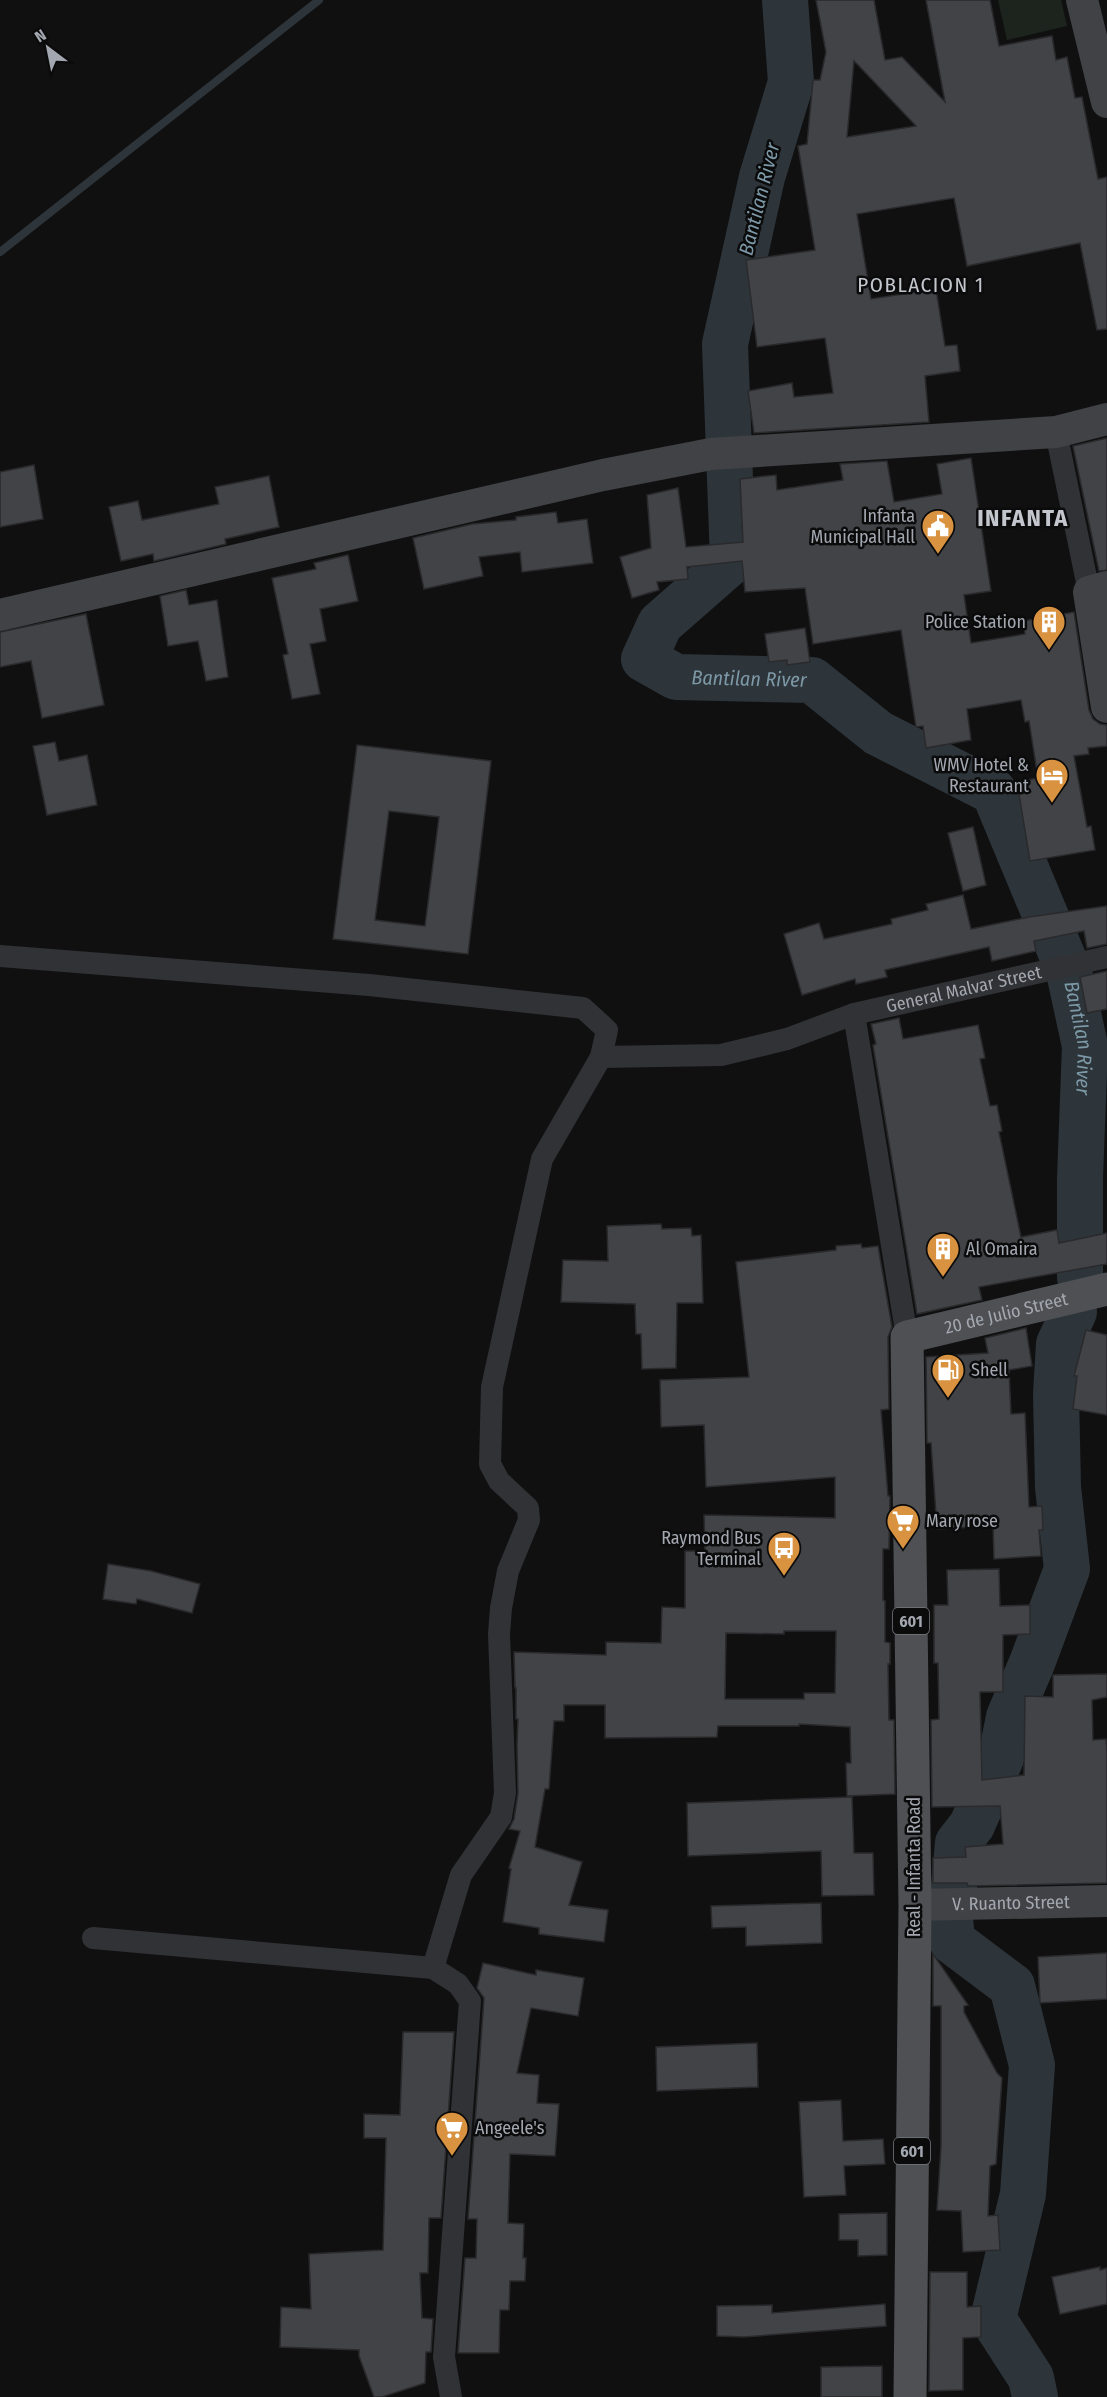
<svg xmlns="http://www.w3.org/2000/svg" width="1107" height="2397" font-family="'Fira Sans Condensed',sans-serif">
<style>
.green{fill:#1d231d}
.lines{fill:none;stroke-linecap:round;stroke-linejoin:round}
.stream{stroke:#2d353a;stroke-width:8}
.river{stroke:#2d353a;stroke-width:46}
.building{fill:#424346;stroke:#2a2a2d;stroke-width:1.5;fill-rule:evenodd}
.street{stroke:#313235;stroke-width:22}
.secondary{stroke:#404245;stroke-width:32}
.primary{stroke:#4e5054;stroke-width:33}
.labels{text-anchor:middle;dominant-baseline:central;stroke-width:5;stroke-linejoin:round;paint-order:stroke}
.shield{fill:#0b0b0c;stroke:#75797f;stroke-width:1.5}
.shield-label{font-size:16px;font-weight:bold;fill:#a3a8b0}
.poi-label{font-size:18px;fill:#a3a8b0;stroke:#0b0b0c;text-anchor:end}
.street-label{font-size:18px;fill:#a3a8b0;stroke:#0b0b0c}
.water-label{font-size:20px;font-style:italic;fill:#7d99a7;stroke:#0b0b0c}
.quarter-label{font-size:21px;letter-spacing:1.5px;fill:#c3c7cd;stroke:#0b0b0c}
.district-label{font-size:24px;font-weight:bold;letter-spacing:1.5px;fill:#c3c7cd;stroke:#0b0b0c}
</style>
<rect width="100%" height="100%" fill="#101011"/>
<path class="green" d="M998 0H1061L1067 26 1007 40Z"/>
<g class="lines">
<path class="stream" d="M0 252 319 0"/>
<g class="river">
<path id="s1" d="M785 0 791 82 762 177 725 344 733 560 660 624 644 659 676 677 812 680 878 733 994 792 1069 972 1085 1046 1080 1178V1278"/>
<path d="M954 1887 958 1843 972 1825 1001 1758 1009 1717 1032 1663 1067 1569 1058 1487 1056 1394 1059 1344 1074 1312"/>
<path d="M950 1918 952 1941 1012 1986 1032 2065 1023 2194 993 2319 1031 2378 1035 2397"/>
</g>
</g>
<path class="building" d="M816 0H874L885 60 902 57 945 102 926 0H990L999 46 1052 36 1056 60 1067 57 1075 98 1082 97 1098 179 1107 177V329L1097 330 1080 243 967 266 954 198 857 214 871 299 936 289 945 346 957 345 960 371 925 376 929 422 754 433 748 391 792 383 794 397 833 393 825 338 757 347 746 260 815 250 798 146 807 144 813 80H820L826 52ZM854 61 859 66 916 126 847 137Z
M1107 438V570L1099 571 1073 446Z
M971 458 991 591 964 595 971 643 1025 634 1023 621 1074 612 1089 710 1093 719 1100 724 1107 725V746L1088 748 1089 754 1074 756 1087 827 1091 826 1095 850 1030 861 1017 782 1038 778 1029 721 1025 722 1021 700 967 709 971 740 926 748 923 726 916 727 901 630 813 644 805 588 745 592 742 561 687 567 688 579 657 582 659 590 632 598 620 557 651 548 647 495 678 488 686 547 743 542 740 479 776 475 777 490 843 480 840 464 887 461 894 502 942 494 937 464Z
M34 465 43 519 0 527V472Z
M269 476 279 527 225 539 226 544 154 561 153 554 121 561 109 507 138 501 142 520 219 504 215 487Z
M556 512 558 523 587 519 593 563 522 572 520 552 479 557 483 576 424 589 413 538 472 524 516 520V517Z
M348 555 358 601 320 609 326 641 310 644 320 694 292 699 283 655 288 654 272 578 316 569 314 563Z
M186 590 189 605 217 600 228 677 206 681 198 641 168 646 160 596Z
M86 614 104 705 42 718 31 661 0 667V632Z
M805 628 810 662 787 665V660L769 662 765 634Z
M55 742 59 761 87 755 97 805 47 815 33 746Z
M357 745 491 761 468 954 333 939ZM389 811 439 817 425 926 375 920Z
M973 827 986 885 963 891 948 833Z
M963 895 971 929 1029 917 1107 906V944L1087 948 1084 931 1034 941 1036 951 992 961 989 947 885 970 887 977 856 984 855 979 802 995 784 934 819 923 824 939 892 924 891 919 928 910 926 904Z
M1107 971V1009L1087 1013 1080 977Z
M899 1018 903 1039 978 1025 985 1058 980 1059 990 1106 997 1105 1002 1131 999 1132 1021 1237 1057 1230 1059 1243 1107 1233V1264L979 1287 982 1300 917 1314 873 1045 876 1044 871 1024Z
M661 1224 662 1229 691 1228 692 1236 701 1235 703 1303H677L676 1368 642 1369 641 1334H636L635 1304 561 1302 563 1260 608 1261 607 1226Z
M861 1244 862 1248 878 1246 892 1327 888 1337 889 1409 881 1410 888 1496H890L889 1549H883V1600L885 1601V1642L890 1643V1664H888L889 1720H894L895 1794 847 1796 846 1763H851L850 1727 799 1724V1726H718L717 1737 605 1738V1705H564V1721H554L549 1789H545L535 1847 582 1862 569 1905 608 1910 604 1942 539 1934V1928L503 1922 511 1869 509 1868 520 1831 509 1829 514 1819 518 1793 517 1745 518 1719H516V1688H515L514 1652 606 1655V1642L661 1643 662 1607 685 1608V1551H705L704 1515 835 1518V1477L706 1487 704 1425 661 1427 660 1380 749 1377 736 1262 836 1250V1246ZM784 1631H836L835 1693H804V1699H725L726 1633 784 1634Z
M1026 1328 1032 1366 1009 1370 1011 1414 1025 1413 1029 1507 1042 1506 1043 1530H1039L1041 1556 994 1559 993 1526 937 1529 931 1443H927L926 1357 988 1353 985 1338Z
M1086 1330 1107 1335V1415L1073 1409 1077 1376H1074Z
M108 1564 151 1571 200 1584 192 1613 137 1599 136 1604 103 1599Z
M999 1569 1000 1606 1030 1605V1634L1003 1635V1692H980L982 1780 1024 1775 1025 1696 1053 1697V1675L1107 1674V1697L1092 1700 1093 1740 1106 1739 1107 1753V1883L968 1886 967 1883H933V1858L966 1857 965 1847 1003 1844 1000 1806 932 1807 931 1720 939 1719 938 1663H934V1605H948L947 1570Z
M852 1797 854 1853H873L874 1895 822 1896 821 1851 688 1856 687 1803Z
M821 1903 822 1943 746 1946V1927L712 1928 711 1906Z
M1107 1953V1999L1040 2003 1038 1957Z
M933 1954 968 2005 964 2006V2012L997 2073 1002 2078 996 2164 990 2166 988 2216 998 2215 1000 2250 963 2252 961 2211 937 2210 941 2147V2006H933Z
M483 1963 536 1975V1970L584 1978 578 2016 531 2008 517 2073 539 2075 537 2103 559 2104 555 2156 510 2154 508 2223 524 2224 523 2258H526L525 2281H510L509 2310H500L499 2353H458L465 2258H476L477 2219H468L484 1998 477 1988Z
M403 2032H454L441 2218H429L428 2273H420L422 2318 433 2319 431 2352H426L425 2383 382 2397H374L359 2356V2350L280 2347 281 2307 311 2309 309 2254 383 2250 386 2138H364V2114L400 2115Z
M757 2043 758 2087 657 2091 656 2047Z
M841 2100 843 2141 883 2139 885 2164 844 2166 846 2195 804 2197 799 2102Z
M887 2213V2255L858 2256V2240H839V2214Z
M1100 2267V2270L1107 2268V2304L1060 2314 1052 2277Z
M930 2272H967V2307L981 2306V2337L963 2338V2390L929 2391Z
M885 2304 886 2326 744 2337 717 2336V2306L772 2305V2313Z
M882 2366V2397H821V2367Z"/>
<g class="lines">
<g class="street">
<path d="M1056 432 1089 592"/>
<path d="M0 956 369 985 583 1008 607 1030 601 1057 542 1159 492 1387 490 1464 499 1481 528 1508 529 1520 508 1571 501 1608 499 1634 505 1793 501 1817 461 1875 433 1968"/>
<path d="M854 1014 907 1337"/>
<path id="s2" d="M601 1057 721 1055 787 1039 854 1014 1107 957"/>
<path d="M93 1938 433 1968 458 1984 470 2001 444 2357 451 2397"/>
</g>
<g class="secondary">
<path d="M1082 0 1107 102"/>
<path d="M1107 587 1089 592 1107 707"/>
<path d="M0 615 603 475 711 454 1056 432 1107 419"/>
<path id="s3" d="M915 1905 1107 1901"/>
</g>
<path class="primary" id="s4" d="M910 2397 915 1905 907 1337 1107 1289"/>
</g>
<defs>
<g id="civic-pin" transform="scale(1.725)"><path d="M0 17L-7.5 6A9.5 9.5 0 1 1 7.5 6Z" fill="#d99240" stroke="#0b0b0c"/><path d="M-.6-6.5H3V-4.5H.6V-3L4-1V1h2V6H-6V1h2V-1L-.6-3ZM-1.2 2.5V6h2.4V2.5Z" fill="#fff"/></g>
<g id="building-pin" transform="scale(1.725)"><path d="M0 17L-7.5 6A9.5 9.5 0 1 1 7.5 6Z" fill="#d99240" stroke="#0b0b0c"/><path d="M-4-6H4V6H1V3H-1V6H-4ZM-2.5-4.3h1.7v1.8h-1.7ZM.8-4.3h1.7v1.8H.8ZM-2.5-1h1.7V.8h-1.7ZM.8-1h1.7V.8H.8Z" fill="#fff"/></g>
<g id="hotel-pin" transform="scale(1.725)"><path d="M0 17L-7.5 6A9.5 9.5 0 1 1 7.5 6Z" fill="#d99240" stroke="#0b0b0c"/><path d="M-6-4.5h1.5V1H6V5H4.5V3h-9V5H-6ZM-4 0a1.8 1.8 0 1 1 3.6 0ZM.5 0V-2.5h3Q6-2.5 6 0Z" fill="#fff"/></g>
<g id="fuel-pin" transform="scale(1.725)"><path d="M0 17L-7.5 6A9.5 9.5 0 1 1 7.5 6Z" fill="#d99240" stroke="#0b0b0c"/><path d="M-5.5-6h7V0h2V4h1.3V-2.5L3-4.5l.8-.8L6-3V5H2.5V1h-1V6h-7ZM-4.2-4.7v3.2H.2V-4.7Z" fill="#fff"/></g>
<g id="supermarket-pin" transform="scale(1.725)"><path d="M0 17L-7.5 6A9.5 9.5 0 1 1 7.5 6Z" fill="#d99240" stroke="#0b0b0c"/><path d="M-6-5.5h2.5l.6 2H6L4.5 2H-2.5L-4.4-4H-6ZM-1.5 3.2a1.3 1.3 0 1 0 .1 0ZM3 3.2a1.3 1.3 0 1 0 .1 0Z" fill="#fff"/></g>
<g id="bus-pin" transform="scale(1.725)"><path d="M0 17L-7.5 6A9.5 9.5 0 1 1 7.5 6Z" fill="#d99240" stroke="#0b0b0c"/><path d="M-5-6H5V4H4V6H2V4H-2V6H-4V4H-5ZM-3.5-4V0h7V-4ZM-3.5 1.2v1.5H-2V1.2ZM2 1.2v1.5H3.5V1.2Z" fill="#fff"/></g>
</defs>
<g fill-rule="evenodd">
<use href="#civic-pin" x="938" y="526"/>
<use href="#building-pin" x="1049" y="622"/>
<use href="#hotel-pin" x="1052" y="775"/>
<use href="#building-pin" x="943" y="1249"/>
<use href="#fuel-pin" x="948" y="1370"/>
<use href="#supermarket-pin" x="903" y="1521"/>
<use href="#bus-pin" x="784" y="1548"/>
<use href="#supermarket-pin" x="452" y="2128"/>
</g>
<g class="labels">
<g class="shield">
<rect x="893" y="1608" width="36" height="26" rx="4.5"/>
<rect x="894" y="2138" width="36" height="26" rx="4.5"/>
</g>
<g class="shield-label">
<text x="911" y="1621">601</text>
<text x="912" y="2151">601</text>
</g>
<g class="poi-label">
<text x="915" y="516">Infanta<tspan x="915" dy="21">Municipal Hall</tspan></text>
<text x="1026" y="622">Police Station</text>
<text x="1029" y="765">WMV Hotel &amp;<tspan x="1029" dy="21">Restaurant</tspan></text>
<text x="966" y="1249" text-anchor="start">Al Omaira</text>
<text x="971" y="1370" text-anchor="start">Shell</text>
<text x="926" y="1521" text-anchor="start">Mary rose</text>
<text x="761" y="1538">Raymond Bus<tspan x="761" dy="21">Terminal</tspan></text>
<text x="475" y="2128" text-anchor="start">Angeele's</text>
</g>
<g class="street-label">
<text stroke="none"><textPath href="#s2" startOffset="372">General Malvar Street</textPath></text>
<text stroke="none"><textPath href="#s4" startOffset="1162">20 de Julio Street</textPath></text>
<text transform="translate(914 1867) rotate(-90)">Real - Infanta Road</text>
<text stroke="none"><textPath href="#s3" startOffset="96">V. Ruanto Street</textPath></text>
</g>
<g class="water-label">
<text transform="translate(759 199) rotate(-76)">Bantilan River</text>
<text stroke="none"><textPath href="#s1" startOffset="814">Bantilan River</textPath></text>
<text stroke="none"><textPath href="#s1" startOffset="1354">Bantilan River</textPath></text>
</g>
<g class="quarter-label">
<text x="921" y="285">POBLACION 1</text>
</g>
<g class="district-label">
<text x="1023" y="518">INFANTA</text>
</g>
</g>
<g transform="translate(48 48) rotate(328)" stroke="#0b0b0c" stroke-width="4.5" paint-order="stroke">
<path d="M0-4.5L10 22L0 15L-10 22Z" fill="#a3a8b0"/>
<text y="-9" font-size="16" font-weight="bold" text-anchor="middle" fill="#a3a8b0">N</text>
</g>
</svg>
